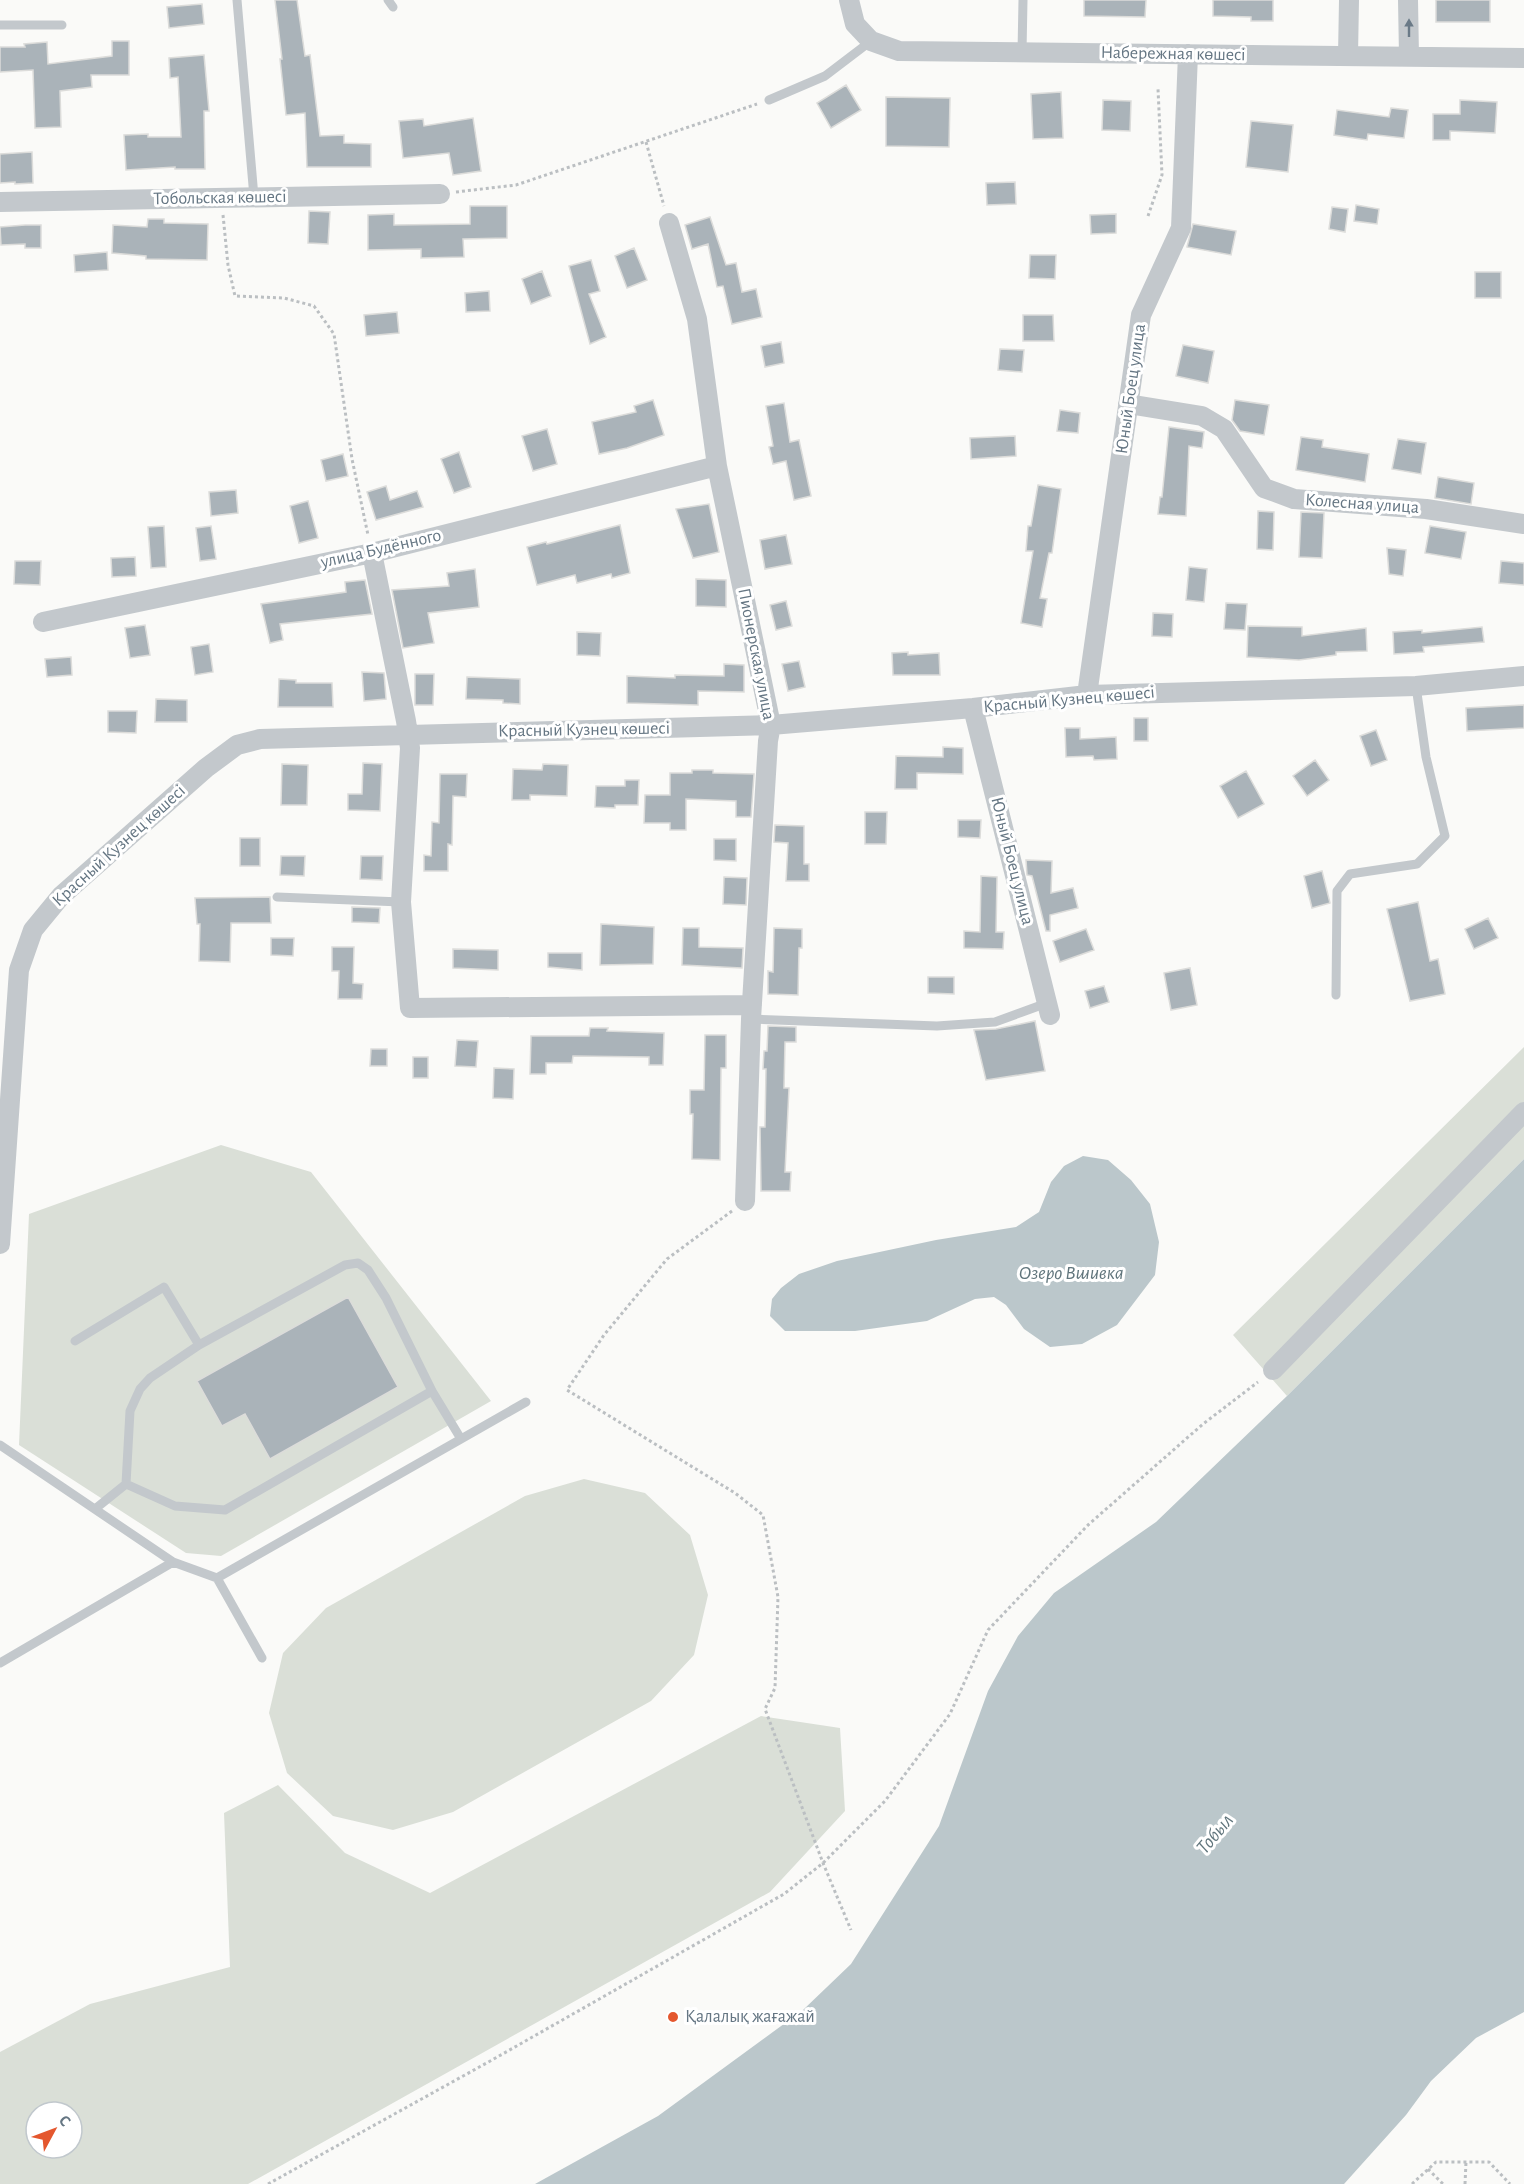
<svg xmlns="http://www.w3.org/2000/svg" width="1524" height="2184" font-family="'Alegreya Sans',sans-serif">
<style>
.green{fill:#dadfd7;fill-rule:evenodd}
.water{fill:#bbc7cb}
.building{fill:#aab3b9;stroke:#dcdcda;stroke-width:1.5}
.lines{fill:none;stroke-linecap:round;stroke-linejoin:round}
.path{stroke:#bbbfc2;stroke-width:3;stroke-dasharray:3 3;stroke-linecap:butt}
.lane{stroke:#c3c8cc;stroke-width:9}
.street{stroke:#c3c8cc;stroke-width:20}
.oneway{fill:#6a7a87}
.poi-dot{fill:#e4572e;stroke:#fff;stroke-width:2}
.labels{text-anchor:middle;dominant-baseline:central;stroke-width:6;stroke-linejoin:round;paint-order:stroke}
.street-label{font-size:18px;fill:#657683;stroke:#fff}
.poi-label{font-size:18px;fill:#657683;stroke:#fff;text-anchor:start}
.water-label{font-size:20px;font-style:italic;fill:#60757c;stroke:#fff}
</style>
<rect width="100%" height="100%" fill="#fafaf8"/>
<path class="green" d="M1524 1047V1159L1287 1396 1233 1335Z
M221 1145 311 1172 491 1401 221 1556 186 1553 19 1445 29 1214Z
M584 1479 645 1493 690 1535 708 1595 694 1655 651 1701 453 1812 393 1830 333 1816 287 1773 269 1713 283 1653 326 1608 525 1496Z
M761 1716 840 1728 845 1811 770 1892 248 2184H0V2052L90 2004 230 1967 224 1813 278 1785 345 1853 430 1893ZM36 2112H72V2148H36Z"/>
<path class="water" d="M1083 1156 1108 1160 1131 1180 1150 1204 1159 1242 1155 1275 1117 1325 1082 1344 1050 1347 1024 1329 1006 1305 994 1297 975 1299 927 1321 855 1331H785L770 1316 772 1299 781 1288 799 1274 837 1261 936 1240 1016 1227 1039 1212 1051 1182 1064 1166Z
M1524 1159V2012L1476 2038 1431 2081 1406 2115 1344 2184H535L658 2116 803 2010 851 1964 939 1826 988 1691 1018 1636 1054 1593 1156 1522 1287 1396Z"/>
<path class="building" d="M275 0H297L305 56 310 55 320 136 344 135V143L371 144V167H307L305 113 286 115 280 59H282Z
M1084 0H1146L1145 17 1084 16Z
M1213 0H1273V21H1251V17L1213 16Z
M1436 0H1490V22H1436Z
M202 4 204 24 169 28 167 7Z
M112 41H129V75H91L92 87 60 91 61 127 35 128 33 70 0 72V47H25L24 44 47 42 48 64 112 56Z
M204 55 209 111H204L205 169H175V167L126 170 124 135 148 134V137H181L178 77 170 78 169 58Z
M846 85 861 110 831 128 817 103Z
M1061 92 1063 138 1033 139 1031 94Z
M886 97 950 98 949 147 886 146Z
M1103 100 1131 101 1130 131 1102 130Z
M1460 100 1497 102 1495 133 1450 131V140H1433V114H1460Z
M1391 108 1408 110 1404 138 1368 134 1367 140 1334 135 1337 110 1389 117Z
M473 118 481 171 453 175 449 153 403 158 399 121 423 119 424 126Z
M1251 121 1293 125 1288 172 1246 167Z
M32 152 33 183 15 184V182L0 183V154Z
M1015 182 1016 204 987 205 986 183Z
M1356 205 1379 209 1377 224 1354 221Z
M470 206H507V238L463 239 464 257 421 258V249L368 250V215L394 214V225L470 224Z
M1332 207 1348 209 1345 232 1329 229Z
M309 211 330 212 328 244 308 243Z
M1116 214V233L1091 234 1090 215Z
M710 217 726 265 736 263 742 292 756 289 762 317 732 324 723 286 717 287 708 244 692 249 685 225Z
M148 219H164V223L208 224 207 260 146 259V256L112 253 113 225 147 227Z
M1193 224 1236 231 1231 255 1187 247Z
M25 225H41V248H25V244L1 245 0 227Z
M634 248 647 280 627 288 615 256Z
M107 252 108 270 75 272 74 255Z
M1030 255H1056L1055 279 1029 278Z
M591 260 600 291 589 294 606 337 590 344 569 266Z
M542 271 551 296 531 304 522 279Z
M1475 272H1501V298H1475Z
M489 291 490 311 466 312 465 293Z
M397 312 399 333 366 336 364 315Z
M1023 315H1053L1054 341H1023Z
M781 342 784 363 765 367 761 346Z
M1183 345 1214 351 1208 383 1176 376Z
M1000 349 1024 350 1022 372 998 370Z
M653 400 664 435 627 448 599 454 592 422 636 412 634 406Z
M1235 400 1269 405 1264 435 1240 431 1232 420Z
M784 403 790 442 799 440 811 496 794 500 786 461 773 464 769 447 773 446 766 406Z
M1060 410 1080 413 1078 433 1057 431Z
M1169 427 1204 432 1202 448 1189 446 1186 516 1158 514 1160 497H1162Z
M547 429 557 464 533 471 522 436Z
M1015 436 1016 456 971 459 970 438Z
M1301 437 1323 440 1322 447 1369 454 1365 482 1296 470Z
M1398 439 1426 443 1421 474 1392 469Z
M459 452 471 487 454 493 441 459Z
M343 454 348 476 326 481 321 460Z
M1438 477 1474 483 1471 504 1435 498Z
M1038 485 1061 489 1052 553H1049L1040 598 1047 599 1042 627 1021 623 1033 551H1026L1028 526H1031Z
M386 486 390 500 417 491 423 507 376 520 367 492Z
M236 490 238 513 211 516 209 492Z
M308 501 318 538 299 543 290 506Z
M709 504 719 552 693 558 676 509Z
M1258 511 1274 512 1273 550 1257 549Z
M1301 512 1324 513 1322 558 1299 557Z
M620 525 630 573 612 578 611 574 577 583 575 575 537 585 527 547 546 542 547 544Z
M164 526 166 567 151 568 148 527Z
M211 526 216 559 200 561 196 528Z
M1430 526 1466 532 1461 559 1425 553Z
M786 535 792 564 765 569 760 540Z
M1387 548 1406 550 1403 576 1389 574Z
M135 557 136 576 112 577 111 558Z
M15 561H41L40 585 14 584Z
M1501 561 1524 563V585L1499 583Z
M1189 567 1207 569 1204 602 1186 600Z
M475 569 479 607 428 613 434 643 403 648 392 590 449 586 447 573Z
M696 579 726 580V607L696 606Z
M365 580 372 614 280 624 283 640 270 643 261 604 346 592 345 582Z
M786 601 792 626 776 630 770 605Z
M1226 603 1247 604 1245 630 1224 629Z
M1153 613 1173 614 1172 637 1152 636Z
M145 625 150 655 130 658 125 628Z
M1248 626 1302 627V636L1366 628 1367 651 1336 652V655L1299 660 1247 657Z
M1482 627 1484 642 1423 647 1424 652 1394 654 1393 632 1422 630V633Z
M577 632 601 633 600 656 577 655Z
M209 644 213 672 195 675 191 647Z
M908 652V655L939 653 940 675H893L892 653Z
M71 657 72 675 47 677 45 659Z
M799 661 805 687 788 691 782 664Z
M724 664 744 665V692L698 691V705L627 703V676L675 678V675L724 676Z
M362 672 384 673 386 699 364 701Z
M415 674H434L433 705H415Z
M467 677 520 679V704L503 703V700L466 699Z
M279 679 296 680V683H332L333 707H278Z
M156 699 187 700V722H155Z
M1524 705V728L1467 731 1466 708Z
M108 711H137L136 733 108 732Z
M1134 718H1148V741H1134Z
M1065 728H1080V739L1116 737 1117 759 1094 760 1093 756 1066 757Z
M1376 730 1387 760 1371 766 1360 736Z
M943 747 963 748V774L917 773V789H895L896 756 943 757Z
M1315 760 1329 780 1307 796 1293 776Z
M363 763 382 764 380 811 348 810V794H362Z
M282 764 308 765 307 805H281Z
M543 764 568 765 567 796 530 795V800H512L513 769 542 770Z
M692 770H713V773L754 774 751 817H736V801L686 799V830H670V823H644L645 795H670V773H692Z
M1246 771 1264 804 1238 818 1220 786Z
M440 774H467L466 797 453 796 452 845 448 844V871H424V855L431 856 432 822 439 823Z
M625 780H639L638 805H615V808L595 807 596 786H625Z
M865 812H887L886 844H865Z
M958 820H981L980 838 958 837Z
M775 825 804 826V864H809V881H786L788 843 774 842Z
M240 838H260V866H240Z
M714 839H736V861L714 860Z
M281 856H305L304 876 280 875Z
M361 856H383L382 880 360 879Z
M1026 860 1052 861 1051 893 1073 888 1078 908 1050 915V931H1046L1032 876 1027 875Z
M1322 871 1330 903 1312 908 1304 876Z
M981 876 997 877 996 932H1004L1003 949 964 948V931L980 932Z
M724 877 747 878 746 905 723 904Z
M270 897 271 923H231L230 962 199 961 200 924H197L195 898Z
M1418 902 1430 961 1438 959 1445 994 1410 1001 1387 909Z
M352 907 380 908 379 923 352 922Z
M1488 918 1498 938 1474 949 1465 929Z
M601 924 654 927 653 964 600 965Z
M683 928H699V947L743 948 742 968 682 965Z
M774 928 802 929V948H799L798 995 768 994V971L773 972Z
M1086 929 1094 950 1060 962 1053 941Z
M271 938H294L293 956 271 955Z
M332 947H354L353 983 363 984 362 999H338L339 971H332Z
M453 949 498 950V970L453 968Z
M548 953H582V970L548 967Z
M1190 968 1197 1005 1171 1010 1164 973Z
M928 977H954V994L928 993Z
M1104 986 1109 1002 1090 1008 1085 991Z
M1035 1021 1045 1071 986 1080 974 1030 996 1029Z
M768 1026 796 1027V1042H785L784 1088H789L785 1172H791L790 1191H761L760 1127H765L766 1069H763L764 1051H767Z
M590 1028H608L607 1031 664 1033 663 1065H649V1057L573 1056 572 1063H546V1074H530L531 1036H589Z
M705 1035H726V1068H721L720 1160 692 1159 693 1114H690V1090H704Z
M457 1040 478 1041 476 1067 455 1066Z
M371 1049H387V1066H370Z
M413 1057H428V1078H413Z
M494 1068 514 1069 513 1099 493 1098Z
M348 1297 398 1387 270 1459 245 1414 222 1426 197 1381Z"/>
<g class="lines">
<path class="path" d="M646 142 664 206
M456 192 516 185 757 104
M223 215 228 265 235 296 284 298 314 306 334 334 352 459 368 535
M1148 216 1162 175 1158 89
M732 1211 667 1259 604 1335 567 1390 735 1493 763 1515 778 1597 775 1688 765 1709 823 1863 851 1930
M1428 2169 1443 2184
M268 2184 492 2060 784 1894 823 1863 885 1801 950 1714 988 1630 1088 1525 1203 1424 1258 1382
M1412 2184 1436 2162H1489L1510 2184
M1465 2184 1466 2162"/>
<path class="lane" d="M237 0 254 197
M388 0 393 7
M0 25H62
M1022 52 1023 0
M769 100 825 76 871 41
M277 897 401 902
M1336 995 1337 891 1350 874 1417 864 1445 836 1426 757 1416 686
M751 1019 937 1026 995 1022 1047 1003
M75 1341 164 1287 199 1345
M432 1391 461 1439
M0 1445 173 1562 217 1578 526 1402
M95 1509 126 1484 130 1411 140 1389 150 1378 199 1345 345 1265 358 1263 368 1270 386 1298 432 1391 225 1510 175 1506 126 1484
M217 1578 262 1658
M0 1663 173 1562"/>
<path class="street" d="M849 0 855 24 871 41 899 51 1524 58
M1408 0 1409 56
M1348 56 1349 0
M0 202 440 194
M669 223 697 319 717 466 771 725 768 741 751 1019 745 1201
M1128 404 1202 416 1224 429 1264 488 1294 499 1426 509 1524 524
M372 553 406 721 410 748 401 902 410 1008 752 1005
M43 622 372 553 717 466
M1087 695 1141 315 1181 228 1188 54
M973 708 1050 1015
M0 1244 19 970 33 930 61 896 206 768 237 745 260 739 771 725 973 708 1087 695 1416 686 1524 676
M1273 1370 1524 1112"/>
</g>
<defs><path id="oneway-solid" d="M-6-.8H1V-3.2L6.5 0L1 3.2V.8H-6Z" transform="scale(1.5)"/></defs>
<use class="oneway" href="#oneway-solid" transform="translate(1409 28) rotate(-90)"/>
<circle class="poi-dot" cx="673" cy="2017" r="6"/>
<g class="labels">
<g class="street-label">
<text transform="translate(1173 54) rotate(1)">Набережная көшесі</text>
<text transform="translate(220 198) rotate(-1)">Тобольская көшесі</text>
<text transform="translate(1131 389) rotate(-82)">Юный Боец улица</text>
<text transform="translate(1362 504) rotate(4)">Колесная улица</text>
<text transform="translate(381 549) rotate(-13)">улица Будённого</text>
<text transform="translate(756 654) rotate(79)">Пионерская улица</text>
<text transform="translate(1069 700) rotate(-5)">Красный Кузнец көшесі</text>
<text transform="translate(584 730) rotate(-1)">Красный Кузнец көшесі</text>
<text transform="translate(119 846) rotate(-42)">Красный Кузнец көшесі</text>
<text transform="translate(1012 861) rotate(76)">Юный Боец улица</text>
</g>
<g class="poi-label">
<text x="685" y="2017">Қалалық жағажай</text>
</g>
<g class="water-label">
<text x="1071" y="1273">Озеро Вшивка</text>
<text transform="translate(1215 1834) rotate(-50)">Тобыл</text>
</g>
</g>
<g transform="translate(54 2130) rotate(49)"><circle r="28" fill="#ffffff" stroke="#c1c8cd" stroke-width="1.5"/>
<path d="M0-4.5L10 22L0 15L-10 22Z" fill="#e4572e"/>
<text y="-9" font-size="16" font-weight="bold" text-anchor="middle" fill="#657683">С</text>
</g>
</svg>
